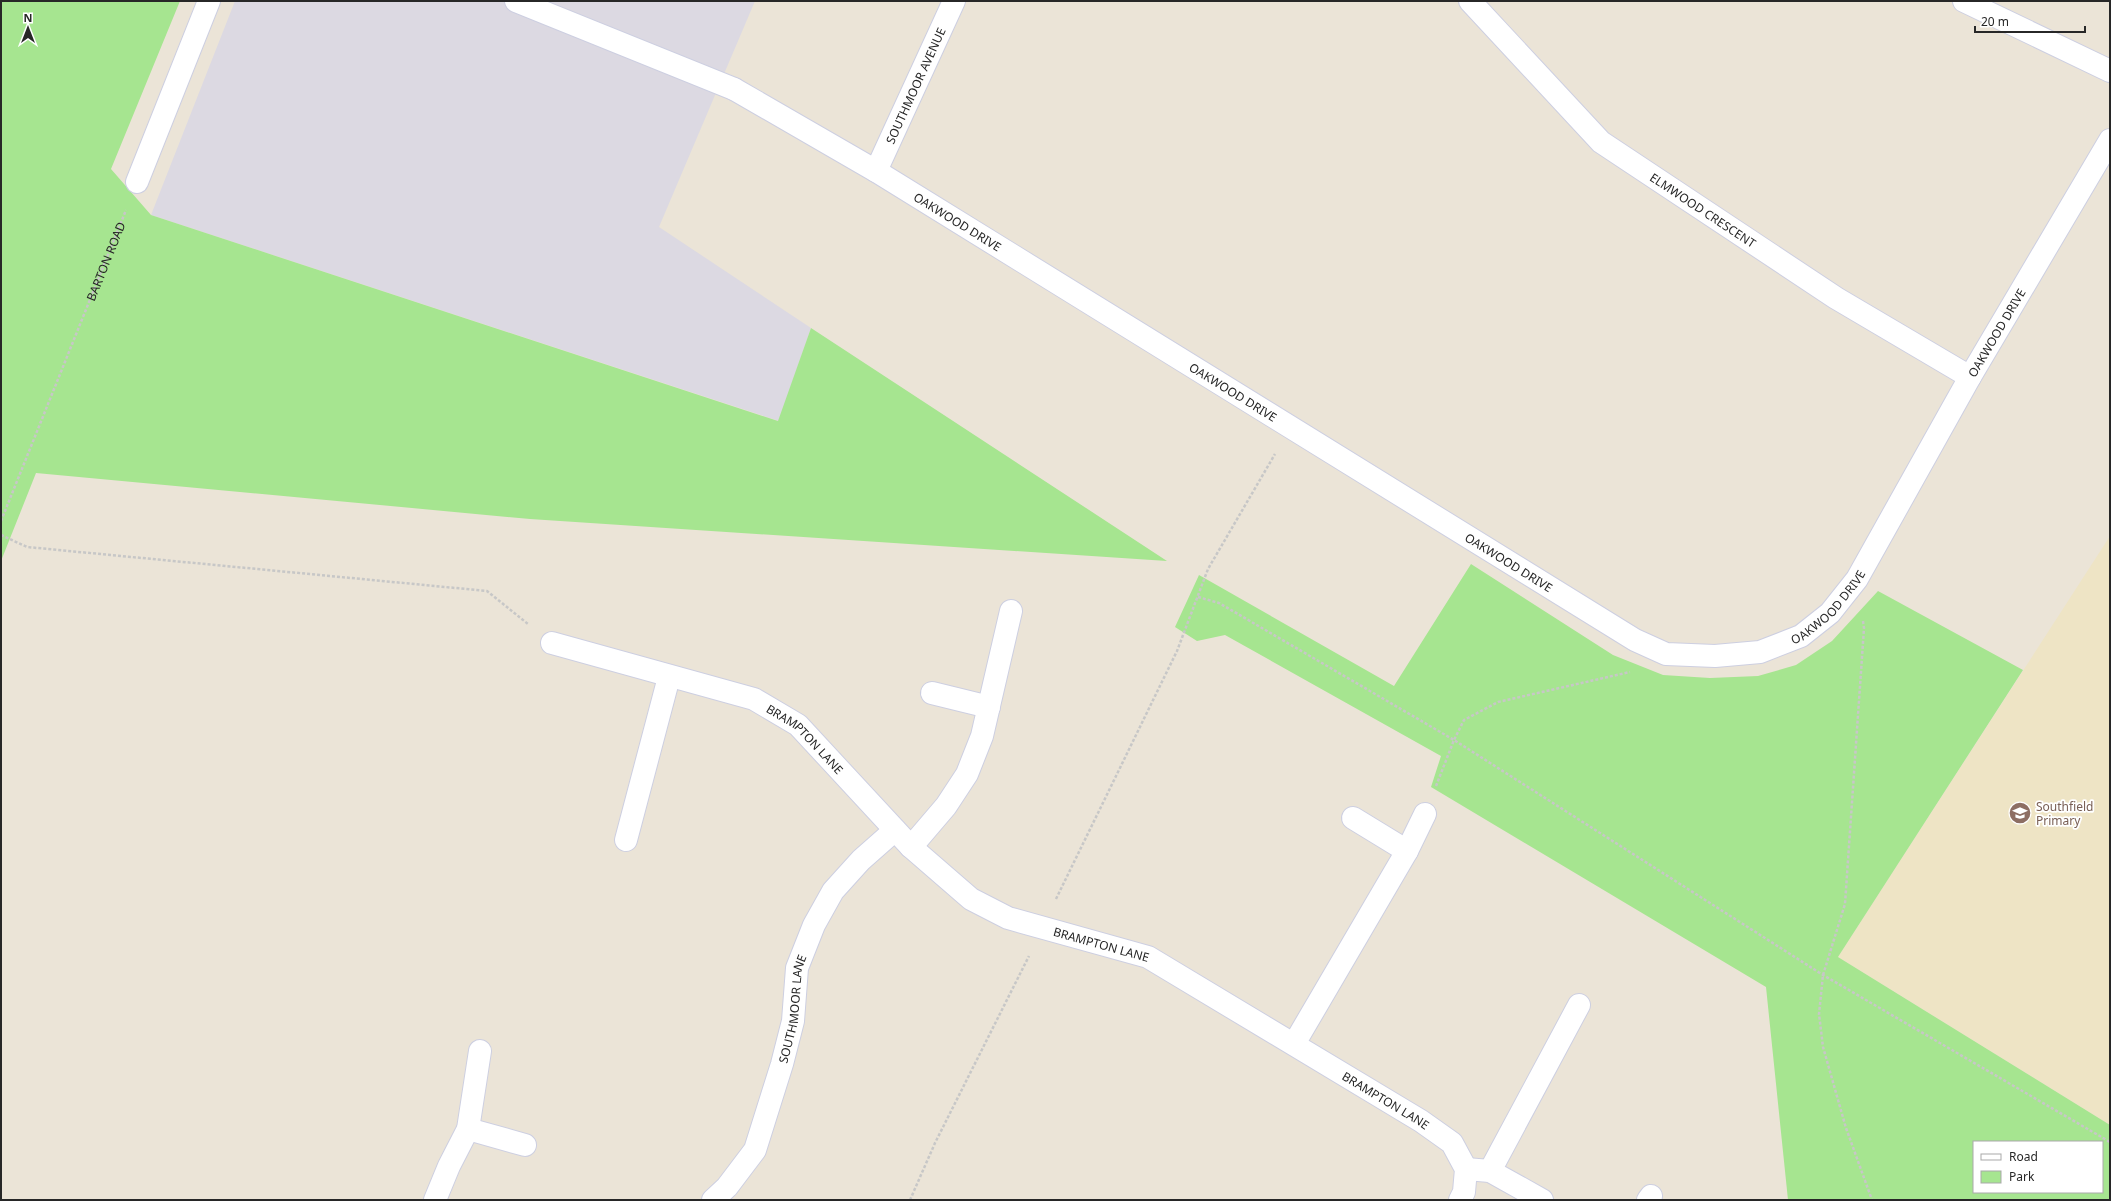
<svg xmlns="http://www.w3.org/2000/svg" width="2111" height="1201" font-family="'Noto Sans',sans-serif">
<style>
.industrial{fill:#dcd9e2}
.education{fill:#eee4c5}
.green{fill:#a6e590;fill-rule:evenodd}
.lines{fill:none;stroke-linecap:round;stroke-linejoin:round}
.service-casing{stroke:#cdcfe1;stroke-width:24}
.minor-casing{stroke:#cdcfe1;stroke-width:24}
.path{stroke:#c7c7c7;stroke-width:2.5;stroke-dasharray:3 2;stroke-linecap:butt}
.service{stroke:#fff;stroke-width:22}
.minor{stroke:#fff;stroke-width:22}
.labels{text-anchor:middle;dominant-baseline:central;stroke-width:3.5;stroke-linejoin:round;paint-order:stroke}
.street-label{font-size:12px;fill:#272727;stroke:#fff}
.education-label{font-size:12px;fill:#785e54;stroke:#fff;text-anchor:start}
</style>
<rect width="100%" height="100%" fill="#ebe4d7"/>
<path class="industrial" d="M235 1H755L659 227 811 328 779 421 151 215Z"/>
<path class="education" d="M2110 536V1125L1838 957Z"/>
<path class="green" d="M1 1H180L111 169 151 215 778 421 811 328 1167 561 530 519 36 473 1 561Z
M1471 564 1613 655 1663 675 1710 678 1758 676 1796 665 1832 641 1878 591 2023 670 1838 957 2110 1125V1200H1788L1766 987 1431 787 1441 756 1225 635 1197 641 1175 627 1199 575 1394 686ZM1974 1142H2102V1192H1974Z"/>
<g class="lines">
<g class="service-casing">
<path id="service" d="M516 1 734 89
M1490 1171 1579 1005"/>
</g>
<g class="minor-casing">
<g id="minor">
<path id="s2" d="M1470 1 1601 142 1836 298 1970 377"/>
<path d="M1964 1 2110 71"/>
<path id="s3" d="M734 89 876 171 1635 640 1666 654 1715 656 1760 652 1801 636 1830 613 1857 579 1970 377 2110 140"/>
<path id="s4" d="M876 171 954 1"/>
<path d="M137 182 209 1"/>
<path id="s5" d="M552 643 754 699 798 725 911 847 971 899 1008 918 1148 957 1421 1121 1452 1143 1466 1169 1464 1192 1460 1200"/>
<path d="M932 693 989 707"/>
<path d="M1353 818 1407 851"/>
<path d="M626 840 669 677"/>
<path d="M911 847 946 806 967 774 982 736 1011 611"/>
<path d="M1294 1044 1407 851 1425 814"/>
<path d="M468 1129 525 1145"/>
<path d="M1466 1169 1490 1171 1542 1200"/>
<path d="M435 1200 449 1166 468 1129 480 1051"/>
<path id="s6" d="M713 1200 727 1187 755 1150 782 1064 793 1021 797 968 814 925 833 891 861 860 895 830"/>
<path d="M1648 1200 1651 1196"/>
</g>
</g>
<g class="path">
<path id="s1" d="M1 521 126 210"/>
<path d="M1 535 27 547 487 591 528 624"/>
<path d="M1198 597 1219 603 1454 740 1823 975 2110 1142"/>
<path d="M1863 621 1864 628 1845 904 1823 975 1819 1014 1823 1047 1846 1128 1872 1200"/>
<path d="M1436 786 1454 740 1464 720 1498 702 1630 672"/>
<path d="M1056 899 1177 651 1208 569 1275 454"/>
<path d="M910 1200 935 1143 1029 956"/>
</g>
<use href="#service" class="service"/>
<use href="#minor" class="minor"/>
</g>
<defs>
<g id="school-disc" transform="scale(1.15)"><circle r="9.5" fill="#8d6e63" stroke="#fff"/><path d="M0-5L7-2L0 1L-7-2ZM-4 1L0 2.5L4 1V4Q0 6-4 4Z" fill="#fff"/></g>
</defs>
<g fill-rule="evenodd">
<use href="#school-disc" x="2020" y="813"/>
</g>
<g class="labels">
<g class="street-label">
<text stroke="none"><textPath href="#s4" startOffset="94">SOUTHMOOR AVENUE</textPath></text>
<text stroke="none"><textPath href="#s2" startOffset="315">ELMWOOD CRESCENT</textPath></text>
<text stroke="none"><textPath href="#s3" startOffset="260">OAKWOOD DRIVE</textPath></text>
<text stroke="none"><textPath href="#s1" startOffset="280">BARTON ROAD</textPath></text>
<text stroke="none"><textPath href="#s3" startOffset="1592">OAKWOOD DRIVE</textPath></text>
<text stroke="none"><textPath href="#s3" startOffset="584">OAKWOOD DRIVE</textPath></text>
<text stroke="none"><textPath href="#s3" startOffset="908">OAKWOOD DRIVE</textPath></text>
<text stroke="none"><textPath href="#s3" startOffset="1268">OAKWOOD DRIVE</textPath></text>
<text stroke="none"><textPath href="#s5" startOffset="275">BRAMPTON LANE</textPath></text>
<text stroke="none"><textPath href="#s5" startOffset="645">BRAMPTON LANE</textPath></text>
<text stroke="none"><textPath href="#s6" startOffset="212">SOUTHMOOR LANE</textPath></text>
<text stroke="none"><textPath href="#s5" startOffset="971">BRAMPTON LANE</textPath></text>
</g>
<g class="education-label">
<text x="2036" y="806">Southfield<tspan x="2036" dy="14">Primary</tspan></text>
</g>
</g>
<rect width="2111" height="1201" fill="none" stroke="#272727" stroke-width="4"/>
<rect x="1973" y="1141" width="130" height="52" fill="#ffffff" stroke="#a9a9a9"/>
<rect x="1981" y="1154" width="20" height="6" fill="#ffffff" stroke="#a9a9a9"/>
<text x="2009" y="1161" font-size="12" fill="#272727">Road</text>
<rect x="1981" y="1171" width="20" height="12" fill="#a6e590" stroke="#a9a9a9"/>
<text x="2009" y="1181" font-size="12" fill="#272727">Park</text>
<g transform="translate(28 28)" stroke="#ffffff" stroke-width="3" paint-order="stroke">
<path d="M0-3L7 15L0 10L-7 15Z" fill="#272727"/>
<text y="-6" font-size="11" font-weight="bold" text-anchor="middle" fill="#272727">N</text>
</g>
<path d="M1975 26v6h110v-6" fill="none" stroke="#272727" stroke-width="2"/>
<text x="1981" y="26" font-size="12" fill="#272727" stroke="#ffffff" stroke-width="3" paint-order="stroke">20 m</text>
</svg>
